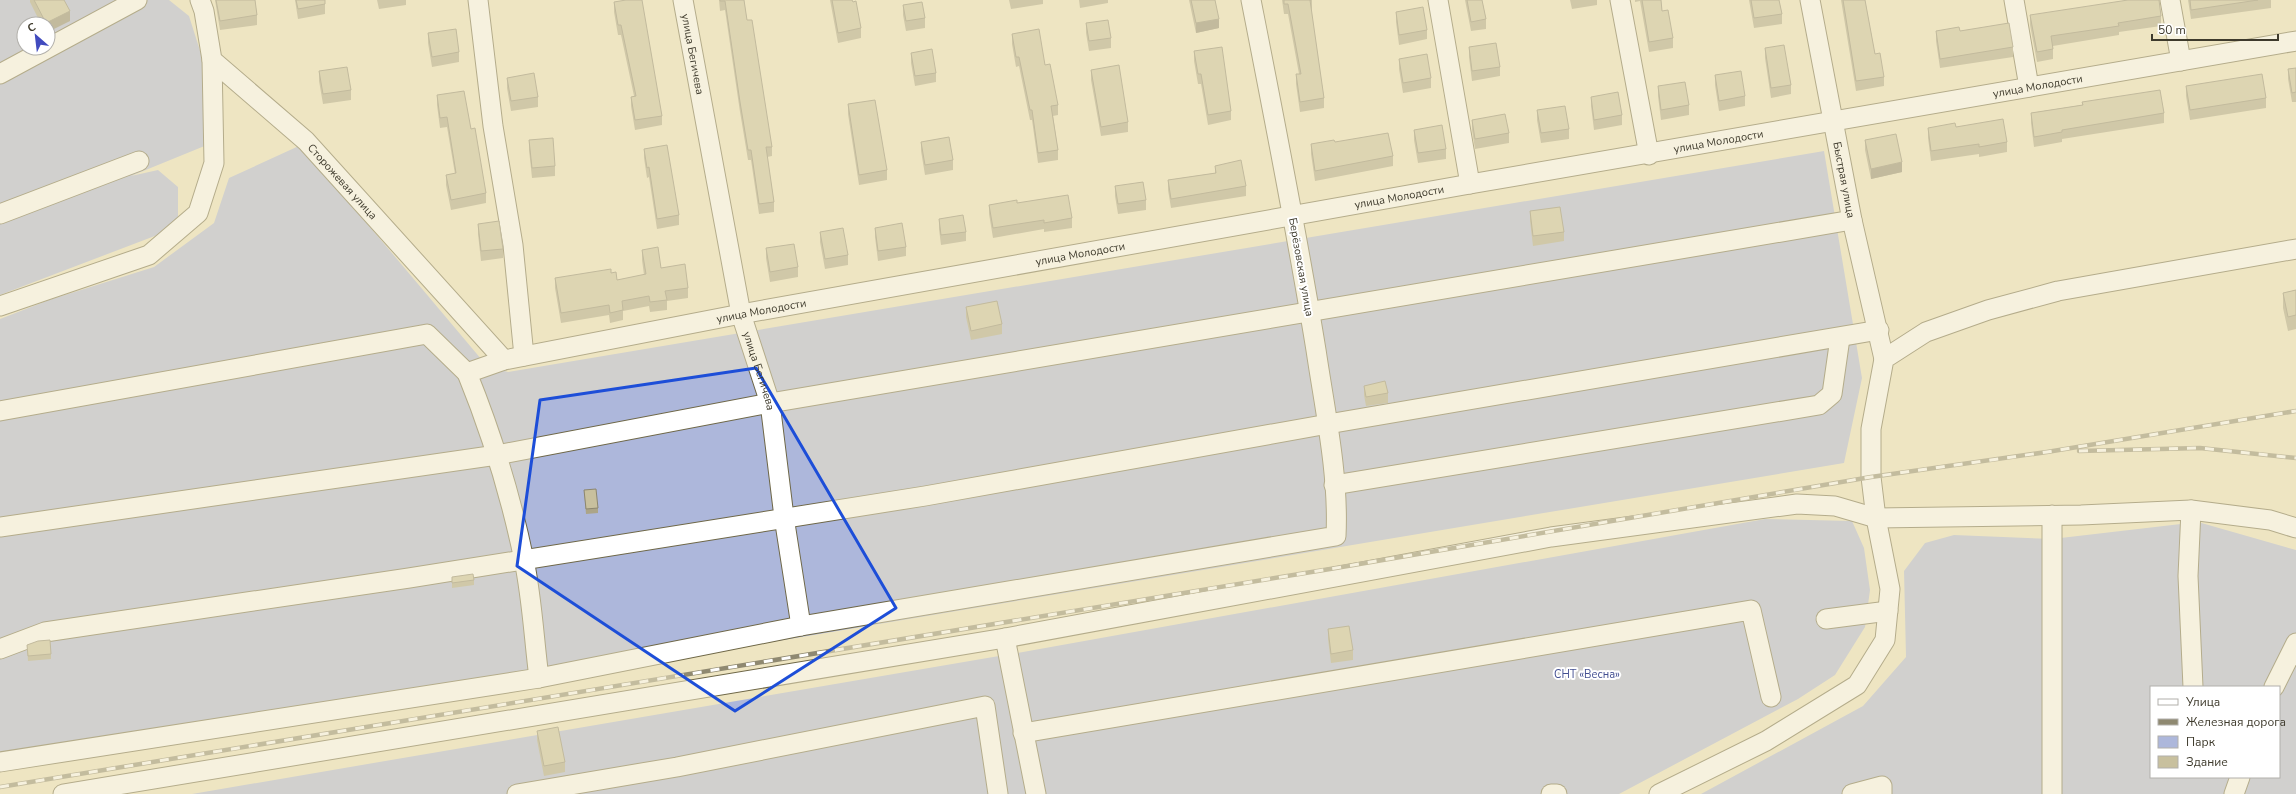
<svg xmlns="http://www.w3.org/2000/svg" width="2296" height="794" font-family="'Nunito Sans',sans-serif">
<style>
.green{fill:#adb7db;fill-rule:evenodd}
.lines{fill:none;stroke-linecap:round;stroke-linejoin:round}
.minor-casing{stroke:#6e6747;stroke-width:21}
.minor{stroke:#fff;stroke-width:19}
.rail-casing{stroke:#8f8971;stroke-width:4.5}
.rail{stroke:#fff;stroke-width:3;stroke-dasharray:9;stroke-linecap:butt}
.wall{fill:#aca588}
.shaded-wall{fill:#8c866f}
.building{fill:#c8c09e;stroke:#8c866f}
.marked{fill:none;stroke:#1d4ed8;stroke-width:3;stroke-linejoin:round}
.labels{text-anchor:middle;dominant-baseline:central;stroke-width:4;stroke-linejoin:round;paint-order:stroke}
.street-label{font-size:11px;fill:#3e3a2c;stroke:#fff}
.park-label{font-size:11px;fill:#434f91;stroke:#fff}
</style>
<rect width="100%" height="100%" fill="#eee5c2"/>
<path class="green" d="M0 0H169L189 16 203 60 207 145 131 176 158 170 178 187V218L160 234 0 295ZM24 24H48V48H24Z
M301 145 487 366 508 372 1824 151 1862 378 1844 463 231 732 0 769V319L49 300 154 267 214 223 229 178Z
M1765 519 1852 521 1864 548 1870 590 1865 627 1835 675 1798 699 1619 794H192L1023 652Z
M2198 522 2296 550V794H1701L1863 706 1906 657 1904 571 1925 543 1954 535 2052 539ZM2151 687H2279V777H2151Z"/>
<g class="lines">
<g class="minor-casing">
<g id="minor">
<path id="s1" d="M200 0 204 11 212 60 306 141 504 360"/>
<path d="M478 0 493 126 513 245 524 356"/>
<path id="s2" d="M683 0 741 314 770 403 784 517 801 626"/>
<path d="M1438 0 1470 184"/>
<path d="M1620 0 1649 155"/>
<path id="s3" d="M1810 0 1852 220 1884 359"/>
<path d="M2014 0 2029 87"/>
<path d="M2170 0 2181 61"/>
<path d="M0 74 137 0"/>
<path d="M0 214 139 161"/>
<path d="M0 306 149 255 198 213 214 163 212 60"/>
<path d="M467 373C491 432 511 497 524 560 532 598 534 639 539 678"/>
<path id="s4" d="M0 411 427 334 467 373 504 360 741 314 1470 184 2296 41"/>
<path d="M1334 485 1819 405 1832 394 1840 338"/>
<path d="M2191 510 2188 576 2193 687"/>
<path d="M0 527 497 455 770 403 1852 220"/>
<path d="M1826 619 1888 611"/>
<path d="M1005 638 1036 794"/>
<path d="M0 649 45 632 409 578 925 496 1328 424 1879 330"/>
<path d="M2274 687 2296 643"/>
<path d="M1023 733 1751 610 1771 697"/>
<path d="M0 762 539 678 801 626 1336 536C1339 475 1325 411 1316 350 1297 233 1274 117 1251 0"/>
<path d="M63 794 1005 638 1551 537 1797 504 1835 506 1876 518 2081 515 2191 510 2270 520 2296 528"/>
<path d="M517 794 677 767 985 706 998 794"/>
<path d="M1551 794H1557"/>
<path d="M1659 794 1766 741 1857 685 1885 640 1890 589 1876 518 1871 477V429L1884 359 1926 332 1988 310 2058 291 2296 249"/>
<path d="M1852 794 1882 786V794"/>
<path d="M2052 794V515"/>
<path d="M2234 794 2240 777"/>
</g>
</g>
<use href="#minor" class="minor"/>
<g class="rail-casing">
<path id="rail" d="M2079 451 2200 448 2296 458
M0 787 1330 569 1871 477 2047 452 2296 411"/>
</g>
<use href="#rail" class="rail"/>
</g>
<path class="wall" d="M30 0H64L70 21 48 24H41L30 2Z
M215 0H255L257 15V25L220 30Z
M295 0H325V14L298 19Z
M377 0H406V5L379 9Z
M719 0H744L747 20 772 147V156L767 157 774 202V212L759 214 751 160H748L740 112 725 10 720 11Z
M830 0H852L861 28V38L838 43Z
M1009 0H1043V4L1011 9Z
M1079 0H1108V3L1080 8Z
M1189 0H1215L1219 28 1196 33Z
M1282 0H1312V10H1311L1324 98V108L1300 112 1296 84V74H1299L1288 14H1284Z
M1465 0H1482L1486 19V29L1471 31Z
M1570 0H1597V5L1572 9Z
M1635 0H1661L1662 11 1673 38V48L1649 52 1640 1 1635 2Z
M1749 0H1779L1782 14V24L1754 28Z
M1841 0H1865L1875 54 1884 77V86L1856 91Z
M2188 0H2271V8L2191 19Z
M614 2 662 116V125L635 130 631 106V97L634 96 621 35H618L614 12Z
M903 5 925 18V28L906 31 903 15Z
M1396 12 1427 30V39L1399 45 1396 22Z
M2030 15 2161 16V26L2119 32V35L2053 46V59L2037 62 2030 25Z
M1086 23 1111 38V48L1089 51 1086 33Z
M1936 31H1960L2013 47V57L1940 68 1936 41Z
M428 33 459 52V62L432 67 428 43Z
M1012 34 1045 65 1058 105V115L1053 116 1058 150V160L1038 163 1032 120H1030L1019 66 1016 67 1012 44Z
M1469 47 1500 67V76L1472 81 1469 57Z
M1765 48 1791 85V94L1771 98 1765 58Z
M1194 51 1231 111V120L1208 125 1201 84H1198L1194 61Z
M911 53 936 73V82L915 86 911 63Z
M1399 59 1431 78V88L1403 93 1399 69Z
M2296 68V102H2292L2288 79V69Z
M1091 70 1128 122V132L1101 136 1091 80Z
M319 71 351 90V100L323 104 319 81Z
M1715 75 1745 96V106L1719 111 1715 85Z
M507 78 538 97V107L511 111 507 88Z
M1658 86 1689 105V115L1661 120 1658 96Z
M2186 86 2266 98V108L2190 120 2186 96Z
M437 95 471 129 486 193V203L451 210 446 185V175L455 174 447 127 440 128 437 105Z
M1591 97 1622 115V125L1594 130 1591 106Z
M2082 102 2164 113V123L2062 139V142L2034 147 2031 123V113L2082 105Z
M848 104 887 170V180L859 185 848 114Z
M1537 110 1569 129V139L1541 143 1537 120Z
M1472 120 1509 133V143L1475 149 1472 130Z
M1956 127 2007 142V152L1979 157V154L1931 161 1928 138V128Z
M1414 130 1446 149V159L1418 163 1414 140Z
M529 140 555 166V176L532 178 529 150Z
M1865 140 1902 172 1871 179 1865 150Z
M921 142 953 160V170L925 175 921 151Z
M1311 144 1393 156V166L1315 181 1311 154Z
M644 149 679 215V225L657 229 649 177 647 178 644 158Z
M1215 166 1246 186V196L1171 208 1168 190V180L1215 173Z
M1115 186 1146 200V210L1118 214 1115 196Z
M1017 203 1072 218V228L1044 232V229L993 238 989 214V205Z
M1530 211 1564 232V241L1533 246 1530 221Z
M939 219 966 232V241L941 245 939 229Z
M478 224 503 249V258L481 261 478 234Z
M875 228 906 247V256L878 261 875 237Z
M820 232 848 255V265L825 269 820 242Z
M766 248 798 267V277L770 282 766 258Z
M642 250 661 268 688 288V298L667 301V310L650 312 649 306 623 311V320L610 323 609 315 561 323 555 288V278L611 273 617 280 644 275 642 260Z
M2296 290V329L2288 331 2283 308V293Z
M966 307 1002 324V334L971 340 966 317Z
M1364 386 1388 393V403L1366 406 1364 395Z
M584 490 598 508V513L586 514Z
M452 577 474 580V585L452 588Z
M1328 629 1353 650V660L1331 663 1328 639Z
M27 645 51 654V659L28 661Z
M537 731 565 762V772L544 776 537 740Z"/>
<path class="shaded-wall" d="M70 11V21L48 32V24H46V23Z
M1219 19V28L1196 33V23Z
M1902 162V172L1871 179V169Z"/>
<path class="building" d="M34 0H64L70 11 46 23Z
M216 0H255L257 15 220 21Z
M296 0H325V4L298 9Z
M626 0H642L662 116 635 120 631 97 636 96 621 25H618L614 2Z
M720 0H744L747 20H752L772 147H766L774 202 759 204 751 150H748L740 102 725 1H720Z
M832 0H852L853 2 856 1 861 28 838 33Z
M1191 0H1215L1219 19 1196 23Z
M1284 0H1311H1310L1324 98 1300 102 1296 74H1301L1288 4H1284Z
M1467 0H1482L1486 19 1471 22Z
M1642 0H1661L1662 11 1668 10 1673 38 1649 42Z
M1751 0H1779L1782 14 1754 18Z
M1843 0H1865L1875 54 1880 53 1884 77 1856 81Z
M2128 0H2159L2161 16 2118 23 2119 26 2051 36 2053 49 2037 52 2030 15Z
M2190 0H2258L2191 10Z
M922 2 925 18 906 21 903 5Z
M1423 7 1427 30 1399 35 1396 12Z
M1108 20 1111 38 1089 41 1086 23Z
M2009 23 2013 47 1940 59 1936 31 1959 27 1960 31Z
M456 29 459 52 432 57 428 33Z
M1039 29 1045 65 1050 64 1058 105 1051 106 1058 150 1038 153 1032 110H1030L1019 57H1016L1012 34Z
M1496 43 1500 67 1472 71 1469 47Z
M1784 45 1791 85 1771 88 1765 48Z
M1222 47 1231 111 1208 115 1201 74H1198L1194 51Z
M932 49 936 73 915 76 911 53Z
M1427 54 1431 78 1403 83 1399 59Z
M1119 65 1128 122 1101 127 1091 70Z
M347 67 351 90 323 94 319 71Z
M2296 68V92L2292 93 2288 69Z
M1741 71 1745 96 1719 101 1715 75Z
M534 73 538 97 511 101 507 78Z
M2262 74 2266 98 2190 110 2186 86Z
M1685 82 1689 105 1661 110 1658 86Z
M2160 90 2164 113 2062 130V132L2034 137 2031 113 2083 105 2082 102Z
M464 91 471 129 475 128 486 193 451 200 446 175 456 173 447 117 440 118 437 95Z
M1618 92 1622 115 1594 120 1591 97Z
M875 100 887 170 859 175 848 104Z
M1565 106 1569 129 1541 133 1537 110Z
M1505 114 1509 133 1475 139 1472 120Z
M2003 119 2007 142 1979 147V144L1931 151 1928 128 1955 123 1956 127Z
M1442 125 1446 149 1418 153 1414 130Z
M1388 133 1393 156 1315 171 1311 144 1334 140 1335 142Z
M1896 134 1902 162 1871 169 1865 140Z
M949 137 953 160 925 165 921 142Z
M553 138 555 166 532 168 529 140Z
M667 145 679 215 657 219 649 167 647 168 644 149Z
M1241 160 1246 186 1171 199 1168 180 1216 173 1215 166Z
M1143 182 1146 200 1118 204 1115 186Z
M1068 195 1072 218 1044 223V220L993 228 989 205 1017 200V203Z
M1560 207 1564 232 1533 236 1530 211Z
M963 215 966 232 941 235 939 219Z
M499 221 503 249 481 251 478 224Z
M902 223 906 247 878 251 875 228Z
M843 228 848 255 825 259 820 232Z
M794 244 798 267 770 272 766 248Z
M658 247 661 268 685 264 688 288 665 291 667 300 650 302 649 296 622 301 623 310 610 313 609 305 561 313 555 278 611 269V273L616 272 617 280 646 274 642 250Z
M2296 290V315L2288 317 2283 293Z
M997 301 1002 324 971 331 966 307Z
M1385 381 1388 393 1366 397 1364 386Z
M596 489 598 508 586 509 584 490Z
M473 574 474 580 452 583V577Z
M1349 626 1353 650 1331 654 1328 629Z
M50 640 51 654 28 656 27 645 38 641Z
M558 727 565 762 544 766 537 731Z"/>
<path d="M0 0H2296V794H0ZM756 368 896 608 735 711 517 566 540 400Z" fill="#eee5c2" fill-opacity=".55" fill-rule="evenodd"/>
<path class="marked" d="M756 368 896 608 735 711 517 566 540 400Z"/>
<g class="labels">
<g class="street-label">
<text stroke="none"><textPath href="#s2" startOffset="55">улица Бегичева</textPath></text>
<text stroke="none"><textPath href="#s4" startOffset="2087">улица Молодости</textPath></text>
<text stroke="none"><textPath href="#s4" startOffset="1763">улица Молодости</textPath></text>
<text stroke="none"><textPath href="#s3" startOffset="183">Быстрая улица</textPath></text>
<text stroke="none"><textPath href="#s1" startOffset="240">Сторожевая улица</textPath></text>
<text stroke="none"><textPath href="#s4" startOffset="1439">улица Молодости</textPath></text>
<text stroke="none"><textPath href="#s4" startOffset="1115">улица Молодости</textPath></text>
<text transform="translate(1301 267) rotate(80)">Берёзовская улица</text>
<text stroke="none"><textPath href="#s4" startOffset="791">улица Молодости</textPath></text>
<text stroke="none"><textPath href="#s2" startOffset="379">улица Бегичева</textPath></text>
</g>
<g class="park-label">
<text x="1587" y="674">СНТ «Весна»</text>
</g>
</g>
<rect x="2150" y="686" width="130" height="92" fill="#ffffff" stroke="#b2b0ab"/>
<rect x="2158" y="699" width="20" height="6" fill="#ffffff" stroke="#b2b0ab"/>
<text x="2186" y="706" font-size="12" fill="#3e3a2c">Улица</text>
<rect x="2158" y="719" width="20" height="6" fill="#8f8971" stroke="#b2b0ab"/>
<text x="2186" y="726" font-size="12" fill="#3e3a2c">Железная дорога</text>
<rect x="2158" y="736" width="20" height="12" fill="#adb7db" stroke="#b2b0ab"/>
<text x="2186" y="746" font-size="12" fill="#3e3a2c">Парк</text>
<rect x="2158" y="756" width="20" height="12" fill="#c8c09e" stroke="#b2b0ab"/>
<text x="2186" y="766" font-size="12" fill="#3e3a2c">Здание</text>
<g transform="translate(36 36) rotate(332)"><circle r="19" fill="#ffffff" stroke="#b2b0ab"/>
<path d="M0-3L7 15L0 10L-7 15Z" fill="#414bbf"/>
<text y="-6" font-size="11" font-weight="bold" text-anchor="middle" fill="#3e3a2c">С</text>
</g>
<path d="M2152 34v6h126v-6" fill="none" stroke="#3e3a2c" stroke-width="2"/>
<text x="2158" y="34" font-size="12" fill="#3e3a2c" stroke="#ffffff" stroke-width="3" paint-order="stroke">50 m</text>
</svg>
